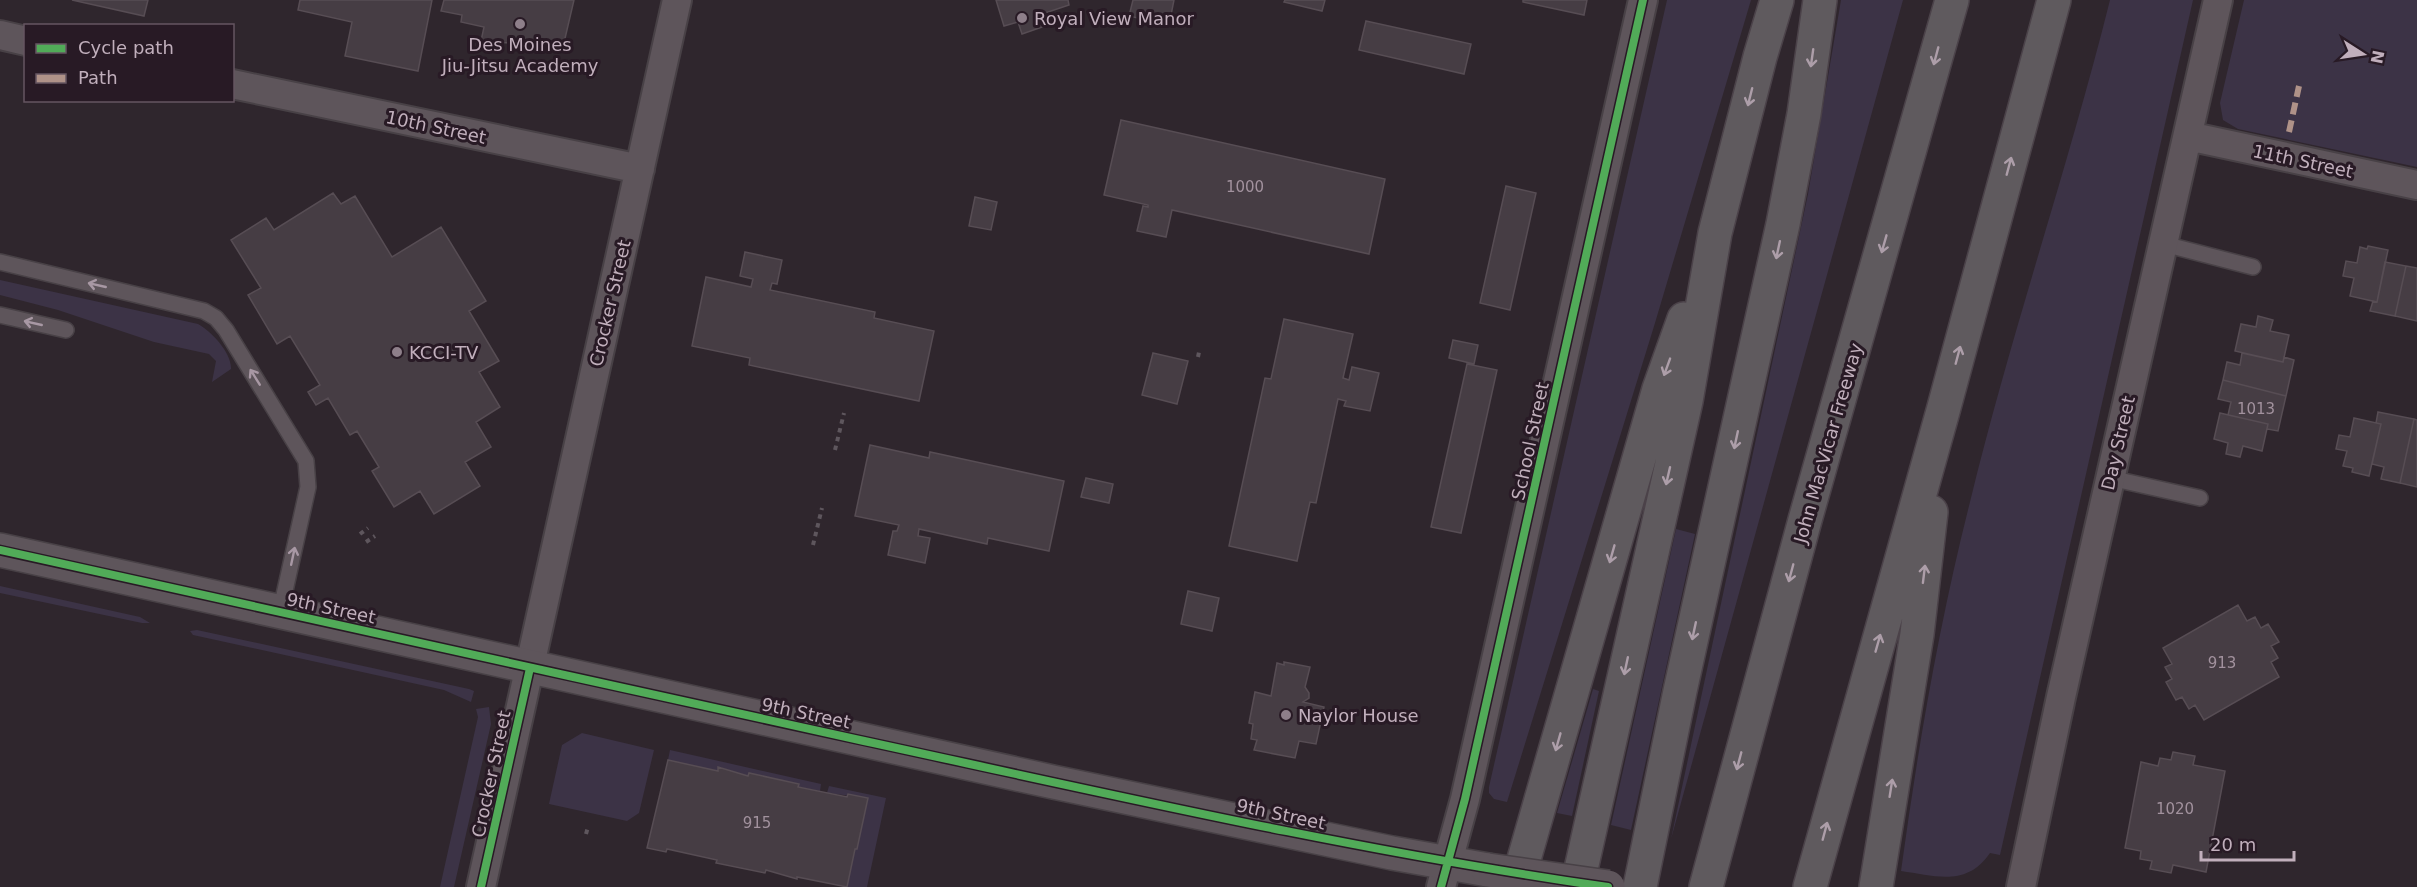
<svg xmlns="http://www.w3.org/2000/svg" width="2417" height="887" font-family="'DejaVu Sans',sans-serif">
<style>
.green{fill:#3c3346}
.building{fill:#463d44;stroke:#574d54;stroke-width:1.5}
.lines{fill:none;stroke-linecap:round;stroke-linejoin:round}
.service-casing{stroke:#484146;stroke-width:18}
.minor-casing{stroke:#484146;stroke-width:32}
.tertiary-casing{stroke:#484146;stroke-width:36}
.motorway-casing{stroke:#4b4249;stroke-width:36}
.path{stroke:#5e565d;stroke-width:4;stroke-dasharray:4.5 4.5;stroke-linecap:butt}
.service{stroke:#5e555b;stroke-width:15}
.minor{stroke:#5e555b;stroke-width:28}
.tertiary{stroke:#5e555b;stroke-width:33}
.motorway{stroke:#5f5a5e;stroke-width:33}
.tertiary-bridge-casing{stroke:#484146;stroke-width:36;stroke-linecap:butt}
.tertiary-bridge{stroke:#5e555b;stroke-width:33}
.quiet{stroke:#af9288;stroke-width:6;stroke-dasharray:12 6;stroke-linecap:butt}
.cycleway-casing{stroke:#281a25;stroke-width:11}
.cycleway{stroke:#51ab58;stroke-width:8}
.oneway{stroke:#ad9ea9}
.oneway2{stroke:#a898a4}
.poi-dot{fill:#8e7f8a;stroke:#281a25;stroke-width:2}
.labels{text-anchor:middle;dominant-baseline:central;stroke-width:6;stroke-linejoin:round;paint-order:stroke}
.number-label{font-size:15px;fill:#a2929e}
.poi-label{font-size:18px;fill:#c1afbc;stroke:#281a25;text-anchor:start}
.street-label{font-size:18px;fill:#c1afbc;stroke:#281a25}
</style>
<rect width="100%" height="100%" fill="#2f262d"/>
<path class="green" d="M1667 0H1751L1655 323 1507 802 1494 799 1489 793V787Z
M1841 0H1903L1671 839 1808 194Z
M2110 0H2193L2000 855 1990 853C1967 887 1936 876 1901 871 1918 747 1939 624 1970 502 2011 333 2068 168 2110 0Z
M2244 0H2417V167L2238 129 2223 120 2220 103Z
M0 280 198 324C211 331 232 353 231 369L212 382 216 361 209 354 154 342 58 310 0 295Z
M1676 529 1695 534 1631 830 1611 825Z
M0 586 140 617 150 623H142L0 593Z
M197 630 469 689 474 691 471 702 444 690 193 635 190 631Z
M1593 689 1599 691 1572 816 1557 813Z
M489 707 491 724 454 887H440L478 717 476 709Z
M582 733 654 750 639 813 627 821 549 804 562 745Z
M670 750 821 784 820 791 798 787 799 784 749 773 748 776 719 767 718 771 668 760Z
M829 786 886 798 867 887H847L855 849H857L868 798 827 793Z"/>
<path class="building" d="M72 0H148L144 16Z
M300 0H432L418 71 345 56 352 22 298 10Z
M444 0H574L563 47 481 41 484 27 461 22 462 15 441 11Z
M996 0H1068L1069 5 1042 14 1045 26 1022 34 1018 22 1004 26Z
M1133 0H1174L1169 25 1129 16Z
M1285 0H1325L1322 11 1284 2Z
M1523 0H1587L1584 15 1523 2Z
M1366 21 1471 44 1464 74 1359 50Z
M1121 120 1385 179 1369 254 1172 210 1166 237 1137 231 1143 206 1148 207V205L1104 195Z
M1506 186 1536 193 1510 310 1480 303Z
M333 193 341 204 355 196 392 257 441 227 486 301 469 311 499 361 479 372 500 407 476 422 491 447 465 462 480 486 434 514 420 491 394 507 372 471 379 467 357 431 350 435 328 398 316 405 308 392 320 385 290 336 277 344 248 295 261 288 231 240 266 218 274 230Z
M975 197 997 202 991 230 969 226Z
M2368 246 2388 250 2377 302 2350 296 2354 278 2343 276 2346 261 2357 263 2360 247 2367 249Z
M745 252 782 260 777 284 772 283 770 290 875 312 874 318 934 331 919 401 749 365 750 358 692 346 706 277 751 287 753 279 740 276Z
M2385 262 2406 266 2395 316 2370 311 2373 301 2377 302Z
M2406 266 2417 268V321L2395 316Z
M2258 316 2273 320 2270 331 2289 335 2283 362 2235 351 2241 324 2256 327Z
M1284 319 1353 334 1343 378 1349 380 1352 367 1379 373 1370 411 1344 406 1346 401 1338 399 1316 503 1310 502 1297 561 1229 546 1265 378 1271 379Z
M1453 340 1478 345 1474 364 1449 358Z
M1153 353 1188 361 1177 404 1142 395Z
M2242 353 2283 362 2284 357 2294 360 2286 396 2223 380 2227 362 2240 365Z
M1467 364 1497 370 1461 533 1431 527Z
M2223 380 2286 396 2278 431 2267 429 2268 424 2228 415 2231 402 2218 399Z
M2378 412 2414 419 2400 483 2381 479 2384 467 2372 464 2381 424 2376 423Z
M2220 413 2268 424 2262 451 2243 446 2240 457 2226 454 2228 443 2214 439Z
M2354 418 2381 424 2369 476 2352 472 2353 468 2343 466 2347 451 2336 449 2339 435 2350 437Z
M2414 419 2417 420V487L2400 483Z
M870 445 929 458 930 452 1064 481 1049 551 988 538 987 544 919 529 918 536 930 538 925 563 888 555 893 531H897L899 525 855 516Z
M1086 478 1113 484 1109 503 1081 497Z
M1188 591 1219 598 1212 631 1181 624Z
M2238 605 2247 621 2255 617 2261 628 2268 624 2279 642 2271 646 2278 658 2271 662 2279 677 2204 720 2195 705 2189 709 2182 697 2176 700 2166 682 2172 679 2165 667 2172 664 2163 648Z
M1284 662 1310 667 1305 687 1309 693V698L1303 702 1324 707 1316 744 1299 741 1295 758 1254 750 1257 740 1251 739 1253 724 1249 723 1255 692 1271 696 1277 663 1284 665Z
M2173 752 2195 756 2193 765 2225 771 2206 872 2173 865 2171 873 2150 869 2152 861 2140 859 2141 851 2125 848 2141 762 2158 766 2160 758 2171 760Z
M668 760 718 771V767L748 776 749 773 799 784 798 787 847 797 848 794 868 798 857 849H855L847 887 797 877V879L766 870 765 873 716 863 717 860 667 849 666 852 647 848Z"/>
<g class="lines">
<g class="service-casing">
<path id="service" d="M2164 244 2253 267
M0 262 204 311 216 318 226 330 306 461 308 487 280 613
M0 315 66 330
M2110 478 2200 498"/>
</g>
<g class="minor-casing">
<path id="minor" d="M0 35 26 41
M232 84 640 169
M2188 136 2417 185
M481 887 677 0
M1441 887 1465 799 1643 0
M2021 887 2061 697 2218 0"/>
</g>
<g class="tertiary-casing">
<path id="tertiary" d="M0 550 1053 782 1392 853 1488 870"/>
</g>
<g class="motorway-casing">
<path id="motorway" d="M1516 887 1659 389 1684 319
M1577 887 1686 401 1715 233 1760 57 1777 0
M1640 887 1680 691 1783 224 1804 114 1820 0
M1706 887 1805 520 1952 0
M1810 887 1943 411 2054 0
M1876 887 1917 634 1931 512"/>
</g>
<path class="path" d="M1198 357 1199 352
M835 450 844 413
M360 534 368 528
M366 542 375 536
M813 545 822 508
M586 834 588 827"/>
<use href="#service" class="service"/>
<use href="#minor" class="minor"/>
<use href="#tertiary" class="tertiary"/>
<use href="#motorway" class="motorway"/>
<g class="tertiary-bridge-casing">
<path id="tertiary-bridge" d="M1488 870 1608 887"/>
</g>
<use href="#tertiary-bridge" class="tertiary-bridge"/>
<path class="quiet" d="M2289 132 2299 86"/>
<g class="cycleway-casing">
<path id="cycleway" d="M0 550C285 614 570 676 855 739 1105 793 1355 851 1608 887
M481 887 530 668
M1441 887 1465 799 1643 0"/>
</g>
<use href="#cycleway" class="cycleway"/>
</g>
<defs><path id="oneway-shaft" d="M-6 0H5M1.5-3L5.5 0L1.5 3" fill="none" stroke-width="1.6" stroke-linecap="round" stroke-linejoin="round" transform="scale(1.5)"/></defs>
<g class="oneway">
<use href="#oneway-shaft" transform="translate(1936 56) rotate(105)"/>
<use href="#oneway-shaft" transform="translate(1812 58) rotate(98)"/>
<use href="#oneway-shaft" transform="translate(1750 97) rotate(104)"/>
<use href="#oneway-shaft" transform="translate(2009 166) rotate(-75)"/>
<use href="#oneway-shaft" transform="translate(1884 244) rotate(106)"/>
<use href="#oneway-shaft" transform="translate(1778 250) rotate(102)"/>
<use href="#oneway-shaft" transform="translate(1958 355) rotate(-75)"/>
<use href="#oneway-shaft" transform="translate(1667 367) rotate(110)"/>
<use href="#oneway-shaft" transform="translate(1736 440) rotate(102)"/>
<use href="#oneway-shaft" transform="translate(1668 476) rotate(103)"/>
<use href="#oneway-shaft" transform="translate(1612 554) rotate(106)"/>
<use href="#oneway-shaft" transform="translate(1791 573) rotate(105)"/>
<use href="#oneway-shaft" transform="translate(1924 574) rotate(-83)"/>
<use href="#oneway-shaft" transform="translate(1694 631) rotate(102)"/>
<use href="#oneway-shaft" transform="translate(1878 643) rotate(-74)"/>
<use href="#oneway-shaft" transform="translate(1626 666) rotate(102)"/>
<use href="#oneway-shaft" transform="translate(1558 742) rotate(106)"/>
<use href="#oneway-shaft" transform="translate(1739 761) rotate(105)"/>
<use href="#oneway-shaft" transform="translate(1891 788) rotate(-81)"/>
<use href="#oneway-shaft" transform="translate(1825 831) rotate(-75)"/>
</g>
<g class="oneway2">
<use href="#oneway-shaft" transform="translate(97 285) rotate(-167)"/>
<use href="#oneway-shaft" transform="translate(33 323) rotate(-167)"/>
<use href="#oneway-shaft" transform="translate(255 377) rotate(-122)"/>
<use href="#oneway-shaft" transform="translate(293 556) rotate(-78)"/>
</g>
<g class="poi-dot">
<circle cx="1022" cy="18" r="6"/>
<circle cx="520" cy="24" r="6"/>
<circle cx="397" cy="352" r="6"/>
<circle cx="1286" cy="715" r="6"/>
</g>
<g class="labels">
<g class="number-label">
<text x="1245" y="187">1000</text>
<text x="2256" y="409">1013</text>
<text x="2222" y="663">913</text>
<text x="2175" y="809">1020</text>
<text x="757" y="823">915</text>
</g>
<g class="poi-label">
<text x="1034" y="18">Royal View Manor</text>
<text x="520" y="44" text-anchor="middle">Des Moines<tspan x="520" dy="21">Jiu-Jitsu Academy</tspan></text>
<text x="409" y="352">KCCI-TV</text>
<text x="1298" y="715">Naylor House</text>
</g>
<g class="street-label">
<text transform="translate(436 127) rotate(12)">10th Street</text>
<text transform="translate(2303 161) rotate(12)">11th Street</text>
<text transform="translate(610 303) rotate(-77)">Crocker Street</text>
<text transform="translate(1530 441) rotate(-78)">School Street</text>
<text transform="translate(1828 443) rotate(-74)">John MacVicar Freeway</text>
<text transform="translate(2118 443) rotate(-77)">Day Street</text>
<text transform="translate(331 608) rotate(12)">9th Street</text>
<text transform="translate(806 713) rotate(12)">9th Street</text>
<text transform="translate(491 774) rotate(-78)">Crocker Street</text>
<text transform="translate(1281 814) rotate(12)">9th Street</text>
</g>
</g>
<rect x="24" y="24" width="210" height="78" fill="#281a25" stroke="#655661" stroke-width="1.5"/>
<rect x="36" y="44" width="30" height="9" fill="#51ab58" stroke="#655661" stroke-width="1.5"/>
<text x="78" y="54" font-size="18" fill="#c1afbc">Cycle path</text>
<rect x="36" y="74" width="30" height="9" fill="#af9288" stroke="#655661" stroke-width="1.5"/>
<text x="78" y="84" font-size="18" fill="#c1afbc">Path</text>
<g transform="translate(2363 54) rotate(102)" stroke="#281a25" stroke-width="4.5" paint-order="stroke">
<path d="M0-4.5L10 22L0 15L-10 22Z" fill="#c1afbc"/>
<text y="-9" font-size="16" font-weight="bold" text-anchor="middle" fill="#c1afbc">N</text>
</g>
<path d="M2201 851v9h93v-9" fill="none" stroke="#c1afbc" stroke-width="3"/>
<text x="2210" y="851" font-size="18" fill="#c1afbc" stroke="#281a25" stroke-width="4.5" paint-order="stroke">20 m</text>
</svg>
